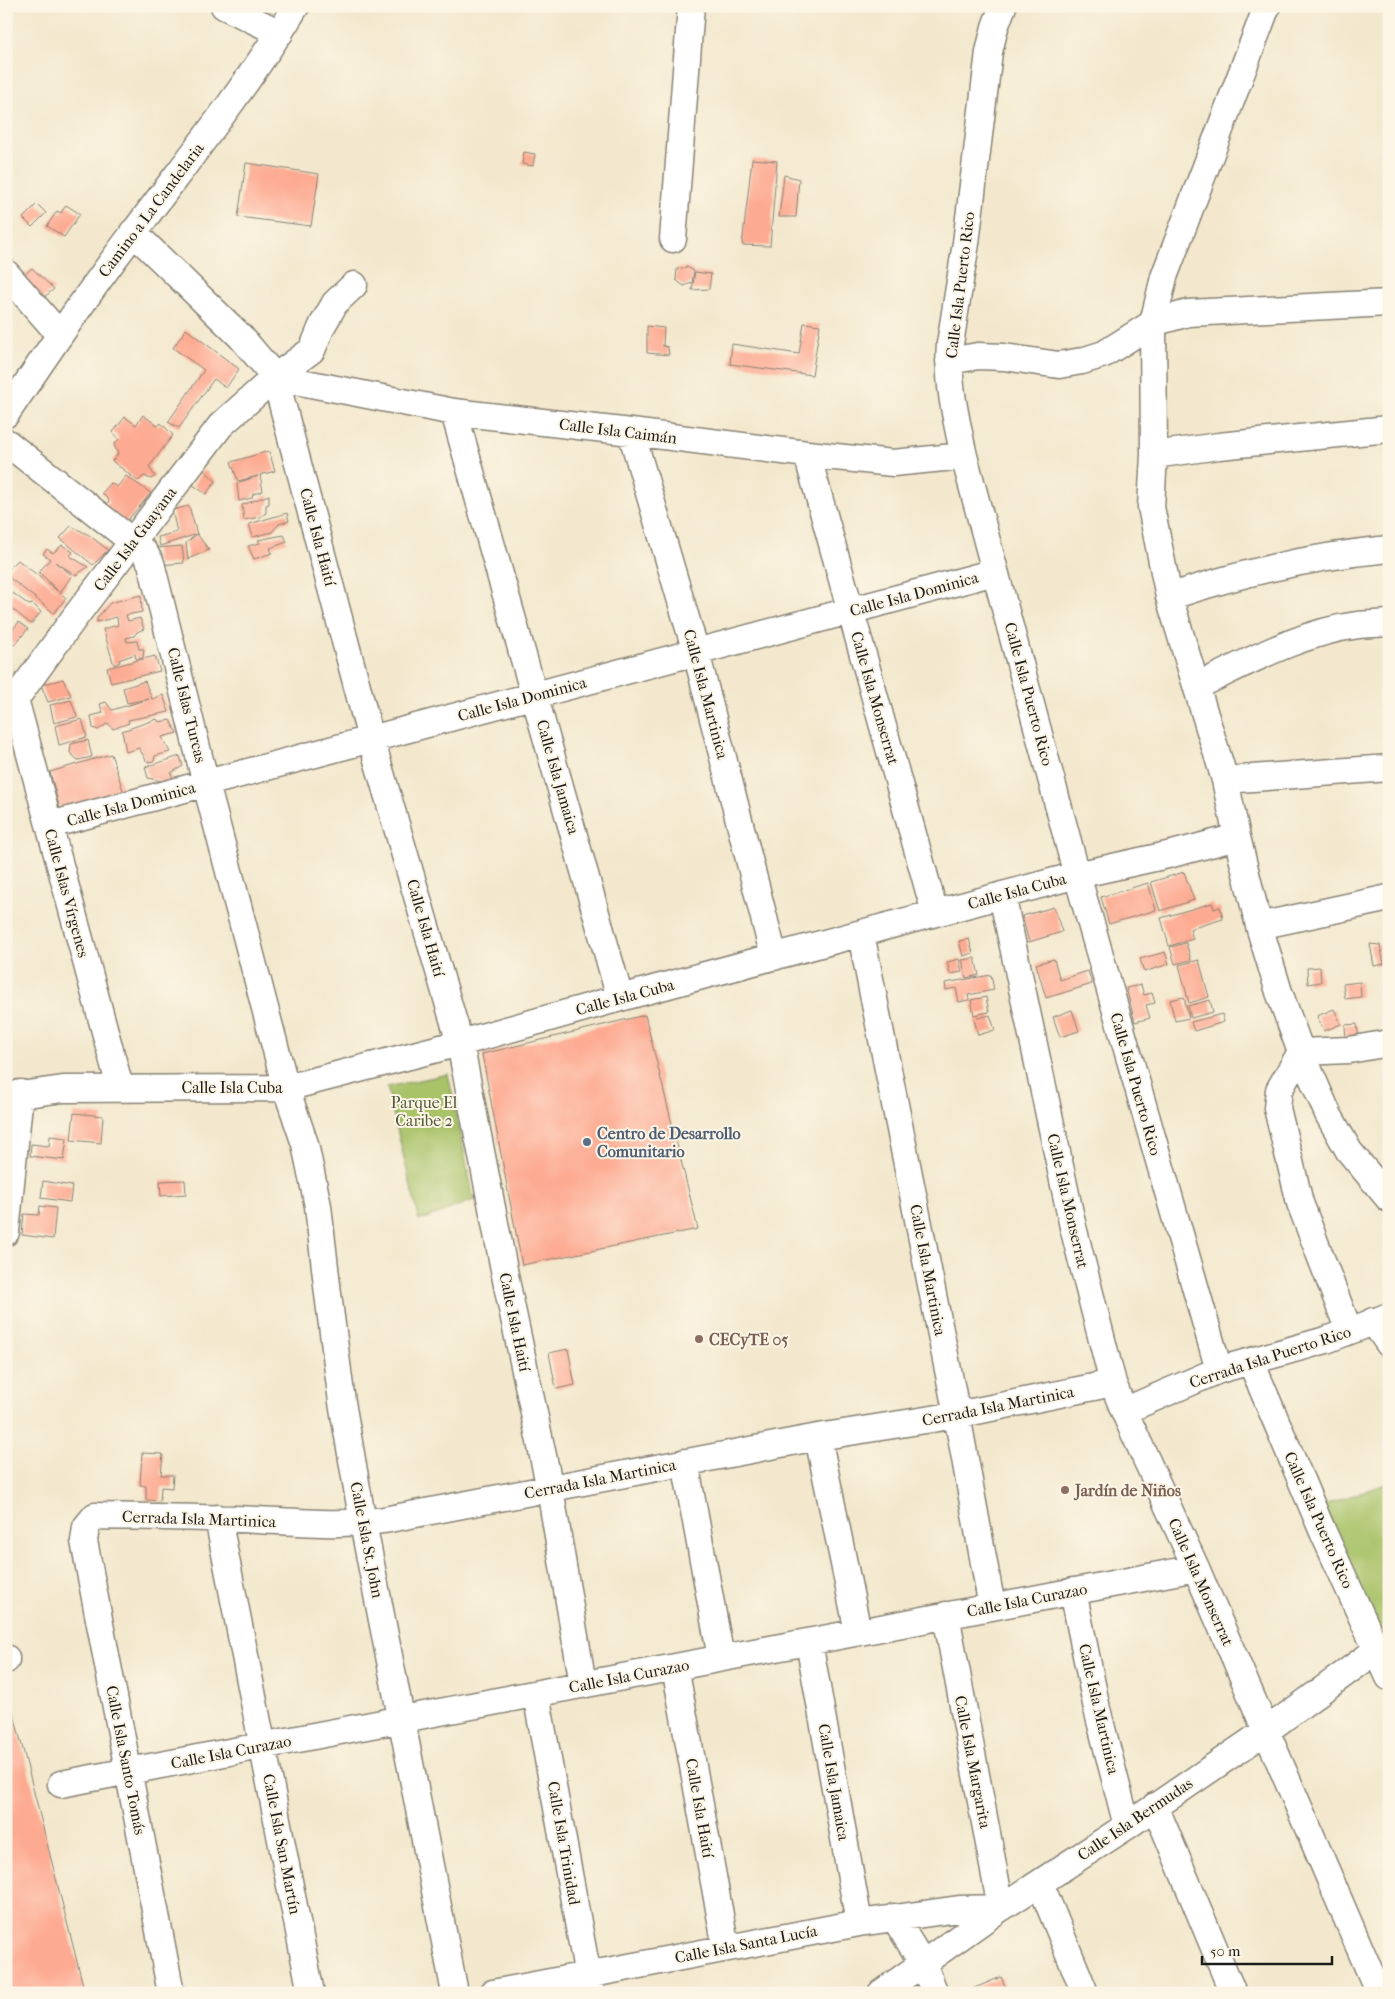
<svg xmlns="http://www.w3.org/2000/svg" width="1395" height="1999" font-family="'IM FELL French Canon',serif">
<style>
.green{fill:#a9c369;stroke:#627042}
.building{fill:#fdaa92}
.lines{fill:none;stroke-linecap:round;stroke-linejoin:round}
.minor-casing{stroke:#888274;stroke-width:29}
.minor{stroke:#fff;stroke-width:26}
.service-dot{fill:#5c6f8a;stroke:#fcf5e5;stroke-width:2}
.education-dot{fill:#8d6e63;stroke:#fcf5e5;stroke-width:2}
.labels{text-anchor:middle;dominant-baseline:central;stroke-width:4;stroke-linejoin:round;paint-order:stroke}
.street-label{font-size:16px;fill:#1c1c1c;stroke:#fcf5e5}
.park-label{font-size:16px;fill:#4d5637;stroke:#fcf5e5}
.service-label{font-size:16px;font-weight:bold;fill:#4e5e75;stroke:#fcf5e5;text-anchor:start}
.education-label{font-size:16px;font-weight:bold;fill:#785e54;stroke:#fcf5e5;text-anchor:start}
</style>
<rect width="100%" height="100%" fill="#fcf5e5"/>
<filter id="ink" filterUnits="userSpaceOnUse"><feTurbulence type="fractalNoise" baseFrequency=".02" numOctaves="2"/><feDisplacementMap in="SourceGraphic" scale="10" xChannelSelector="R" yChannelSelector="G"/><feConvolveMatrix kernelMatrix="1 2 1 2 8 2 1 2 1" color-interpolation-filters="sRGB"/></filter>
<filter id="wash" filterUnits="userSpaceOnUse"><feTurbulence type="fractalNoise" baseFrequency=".0096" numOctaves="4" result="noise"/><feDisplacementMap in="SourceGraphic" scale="20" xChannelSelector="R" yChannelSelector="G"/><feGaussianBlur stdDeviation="1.12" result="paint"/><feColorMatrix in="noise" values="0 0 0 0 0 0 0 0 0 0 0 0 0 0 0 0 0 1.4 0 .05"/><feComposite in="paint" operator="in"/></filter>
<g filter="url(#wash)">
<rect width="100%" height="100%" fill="#f3e8cd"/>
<path class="green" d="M448 1074 474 1200 419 1221 387 1087Z
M1389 1483V1626L1375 1632 1318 1507Z"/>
<g id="blocks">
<path class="building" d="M524 152 535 154 533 166 522 164Z
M752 159 777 161 770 246 742 245Z
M246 163 319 174 311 226 238 217Z
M784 175 799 179 796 217H779Z
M37 204 46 213 32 227 23 218Z
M66 205 80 214 64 237 47 226 57 211 61 213Z
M687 267 694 271 692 283 684 286 676 280 677 269Z
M32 268 54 289 42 299 22 277Z
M695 272 711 274 709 289 692 290Z
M804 323 820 325 812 375 730 364 732 344 799 354Z
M647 326 664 328 663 346 668 347 669 355 647 353Z
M186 329 239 369 226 388 214 379 179 428 168 422 204 370 173 348Z
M143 415 158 426 161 423 173 435 149 467 155 476 151 479 144 476 138 481 112 461 118 454 114 445 119 439 113 432 125 417 136 425Z
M269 451 275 471 260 475 263 491 253 494 252 498 239 501 237 483 258 476 238 481 231 462Z
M204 470 216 481 206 494 193 485Z
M126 476 151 493 126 522 106 507 109 500 102 493 111 483 117 487Z
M269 495V504L266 505V513L260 517 244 520 242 505Z
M189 506 197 534 209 550 188 559 186 543 197 534 160 546 158 537 177 532 172 510Z
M287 513 289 521 279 524 272 532 253 537 249 524Z
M71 526 89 535 108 550 93 565 60 538Z
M284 535 287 542 270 548 272 553 254 559 248 546 260 543 258 540Z
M62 545 73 552 70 556 88 567 76 575 55 562 72 575 60 593 66 598 54 613 6 575V572L18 560 59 592 39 572 50 559 43 554 47 549 53 553Z
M182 546 184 563 157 565 156 548Z
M13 593 29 605 33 604 41 612 31 624 6 604Z
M141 595 142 612 126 615 128 621 140 618 144 629 137 632 134 636 126 638 127 642 137 641 139 649H144L143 658 136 659 135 654 119 660 120 662 114 665 103 629 118 625 117 617 97 622V618L110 603Z
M19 622 28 629 14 645 6 637Z
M155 656 160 671 111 683 107 668Z
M63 679 71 696 48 702 41 685Z
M145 681 152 699 163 695 169 712 128 720 129 723 113 729 108 723 98 730 93 728 91 716 103 713 100 704 106 702 112 710 149 699 127 703 123 688Z
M71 700 77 717 54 723 50 705Z
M82 719 87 737 59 745 55 726Z
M157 719 159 722 170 720 177 733 162 737 170 752 155 756 154 761 147 762 139 748 126 752 122 731Z
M88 740 92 757 78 760 70 753 71 744Z
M111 754 125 796 60 809 50 772Z
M180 756 183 766 171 773 174 782 162 784 161 781 148 778 145 767Z
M1184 872 1194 900 1160 911 1151 882Z
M1148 883 1156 910 1109 924 1101 897Z
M1212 903 1214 909 1220 907 1223 919 1190 929 1193 939 1169 946 1161 918Z
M1054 907 1062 932 1029 942 1022 916Z
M969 939 973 953 963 956 959 941Z
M1186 943 1191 960 1175 964 1170 947Z
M1370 944 1380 945 1384 964 1374 966Z
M1165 952 1169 964 1144 972 1140 959Z
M975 958 979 975 966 978 962 960Z
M959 959 962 972 950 974 947 962Z
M1054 959 1060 980 1088 971 1092 984 1046 998 1036 964Z
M1199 960 1209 997 1189 1003 1179 965Z
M1320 967 1321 982 1308 984 1307 968Z
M991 975 994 990 968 995 969 1000 959 1002 956 988 946 990 945 983Z
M1360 982 1361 997 1345 999 1343 984Z
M1141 985 1144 995 1152 993 1155 1003 1146 1005 1150 1018 1135 1022 1126 988Z
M986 997 989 1012 974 1015 971 1000Z
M1184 997 1189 1018 1175 1021 1170 1000Z
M1210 1000 1213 1012 1191 1018 1188 1006Z
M1334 1009 1341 1024 1324 1031 1317 1016Z
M1072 1010 1079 1031 1060 1037 1053 1017Z
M1222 1014 1224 1022 1194 1031 1191 1022Z
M645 1015 698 1229 522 1265 482 1054Z
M990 1015 995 1030 978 1035 974 1019Z
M1357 1024 1359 1040 1346 1041 1345 1025Z
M74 1113 103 1116 101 1143 71 1140Z
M50 1136 67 1138 64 1160 30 1156 31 1144 49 1146Z
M185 1180 186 1194 161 1196 160 1181Z
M43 1181 72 1186 70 1202 41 1198Z
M40 1206 56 1208 53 1239 22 1235 24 1214 39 1215Z
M568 1349 575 1385 556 1389 549 1353Z
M142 1453 163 1454 161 1475H173L172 1488 161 1487 160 1501 146 1500V1486L140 1485Z
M12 1707 33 1788 85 1993H6V1709Z
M1001 1977 1008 1993H973L972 1989Z"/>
</g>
</g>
<g filter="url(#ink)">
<use href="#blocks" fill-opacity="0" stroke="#888274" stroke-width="1"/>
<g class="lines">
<g class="minor-casing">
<path id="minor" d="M224 6 280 33
M1003 6 995 27 989 52 966 243 950 344C947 382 956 419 964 456L1077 875 1219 1370
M1267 6 1164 277 1153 323 1154 455 1151 507 1169 597 1225 780 1237 837 1259 926 1279 992 1301 1052 1328 1114 1349 1151 1389 1199
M133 232 241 337 275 377 371 739 460 1043 507 1285 550 1489 583 1684
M673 239 691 6
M6 273 60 335
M949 361 978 356 1004 357 1059 365 1082 361 1104 354 1153 323 1188 313 1389 303
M275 377 454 412 631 432 807 454 893 463 964 456
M454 412 620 998
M6 414C48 352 90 290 135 231 190 157 248 85 296 6
M631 432 696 652 774 957
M6 442 133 542 144 552 151 563 206 784 286 1088 305 1144 318 1206 328 1294 342 1402 363 1523 455 1993
M807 454 935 913
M1154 455 1219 446 1389 429
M1169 597C1240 573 1314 556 1389 549
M1197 686C1248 662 1302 632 1358 625 1368 624 1379 624 1389 623
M15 699 120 1087
M6 712 75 617 221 425 275 377 312 350 322 326 335 303 354 285
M1225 780 1389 768
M50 825 995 572
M1002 895 1073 1227 1113 1383 1124 1411 1196 1568 1379 1993
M1259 926 1389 898
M861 934 957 1415 992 1607
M1301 1052 1279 1090 1277 1108 1300 1203 1349 1331
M1301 1052 1349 1050 1389 1043
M6 1097 63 1089 286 1088 460 1043 620 998 1077 875 1172 854 1237 837
M6 1232 20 1093
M1373 1321 1389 1344
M1251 1362 1323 1532 1389 1677
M1124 1411 1219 1370 1326 1340 1389 1316
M818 1437 858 1632
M685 1462 721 1658
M218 1518 311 1993
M1073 1591 1097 1709 1127 1826
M809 1642 859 1923
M6 1658V1660
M675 1667 726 1948
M536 1694 591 1993
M61 1784 1196 1568
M1155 1806 1233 1993
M1040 1883 1085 1993
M894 1917 923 1964 935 1993
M171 1993 84 1541 86 1527 95 1516C149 1517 203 1517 257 1520 299 1522 342 1526 384 1520L818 1437 957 1415 1113 1383
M493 1993 859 1923 959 1909 1001 1908 946 1615
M881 1993 1001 1908 1127 1826 1266 1731 1377 1650 1389 1645"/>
</g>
<use href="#minor" class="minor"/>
</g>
</g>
<circle class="service-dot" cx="587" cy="1142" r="5"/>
<g class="education-dot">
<circle cx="699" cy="1339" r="5"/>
<circle cx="1065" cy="1490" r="5"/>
</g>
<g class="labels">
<g class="street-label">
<text transform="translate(151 210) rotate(-53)">Camino a La Candelaria</text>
<text transform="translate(960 285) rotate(-83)">Calle Isla Puerto Rico</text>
<text transform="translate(618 431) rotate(7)">Calle Isla Caimán</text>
<text transform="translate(318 537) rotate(75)">Calle Isla Haití</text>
<text transform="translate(135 539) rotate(-53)">Calle Isla Guayana</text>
<text transform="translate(914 594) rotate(-15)">Calle Isla Dominica</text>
<text transform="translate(706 694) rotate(75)">Calle Isla Martinica</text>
<text transform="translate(1029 694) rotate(75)">Calle Isla Puerto Rico</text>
<text transform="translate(875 698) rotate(74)">Calle Isla Monserrat</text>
<text transform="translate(522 699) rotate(-15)">Calle Isla Dominica</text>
<text transform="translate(187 705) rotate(76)">Calle Islas Turcas</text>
<text transform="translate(558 777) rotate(74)">Calle Isla Jamaica</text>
<text transform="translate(131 804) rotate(-15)">Calle Isla Dominica</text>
<text transform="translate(1017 891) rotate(-15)">Calle Isla Cuba</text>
<text transform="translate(67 893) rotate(75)">Calle Islas Vírgenes</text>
<text transform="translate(426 928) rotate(74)">Calle Isla Haití</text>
<text transform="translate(625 997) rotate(-15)">Calle Isla Cuba</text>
<text transform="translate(1136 1084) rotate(74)">Calle Isla Puerto Rico</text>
<text x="232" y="1087">Calle Isla Cuba</text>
<text transform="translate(1068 1201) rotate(77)">Calle Isla Monserrat</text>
<text transform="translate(928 1270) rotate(79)">Calle Isla Martinica</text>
<text transform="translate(515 1322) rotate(78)">Calle Isla Haití</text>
<text transform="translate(1270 1357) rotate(-18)">Cerrada Isla Puerto Rico</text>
<text transform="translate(998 1406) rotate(-11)">Cerrada Isla Martinica</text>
<text transform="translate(600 1479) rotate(-11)">Cerrada Isla Martinica</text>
<text transform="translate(199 1519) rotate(2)">Cerrada Isla Martinica</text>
<text transform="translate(1319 1520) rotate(66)">Calle Isla Puerto Rico</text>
<text transform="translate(367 1540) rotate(79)">Calle Isla St. John</text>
<text transform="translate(1201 1582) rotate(66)">Calle Isla Monserrat</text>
<text transform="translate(1027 1600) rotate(-11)">Calle Isla Curazao</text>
<text transform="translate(629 1676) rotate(-11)">Calle Isla Curazao</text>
<text transform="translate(1099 1709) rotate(77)">Calle Isla Martinica</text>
<text transform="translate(231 1752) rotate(-11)">Calle Isla Curazao</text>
<text transform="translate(126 1760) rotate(79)">Calle Isla Santo Tomás</text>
<text transform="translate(973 1762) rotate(79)">Calle Isla Margarita</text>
<text transform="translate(834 1782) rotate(80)">Calle Isla Jamaica</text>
<text transform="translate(700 1808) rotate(80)">Calle Isla Haití</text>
<text transform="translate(1135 1819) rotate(-34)">Calle Isla Bermudas</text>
<text transform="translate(564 1843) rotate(80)">Calle Isla Trinidad</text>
<text transform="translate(282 1844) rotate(79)">Calle Isla San Martín</text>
<text transform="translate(746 1944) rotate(-11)">Calle Isla Santa Lucía</text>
</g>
<g class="park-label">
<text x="424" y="1102">Parque El<tspan x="424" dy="18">Caribe 2</tspan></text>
</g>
<g class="service-label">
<text x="597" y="1133">Centro de Desarrollo<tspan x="597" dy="18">Comunitario</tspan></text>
</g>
<g class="education-label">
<text x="709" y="1339">CECyTE 05</text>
<text x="1075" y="1490">Jardín de Niños</text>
</g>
</g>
<rect width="1395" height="1999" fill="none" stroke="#fcf5e5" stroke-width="25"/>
<path d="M1202 1956v8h130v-8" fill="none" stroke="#1c1c1c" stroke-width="2.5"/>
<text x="1210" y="1956" font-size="15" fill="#1c1c1c" stroke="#fcf5e5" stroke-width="4" paint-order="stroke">50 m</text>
</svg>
